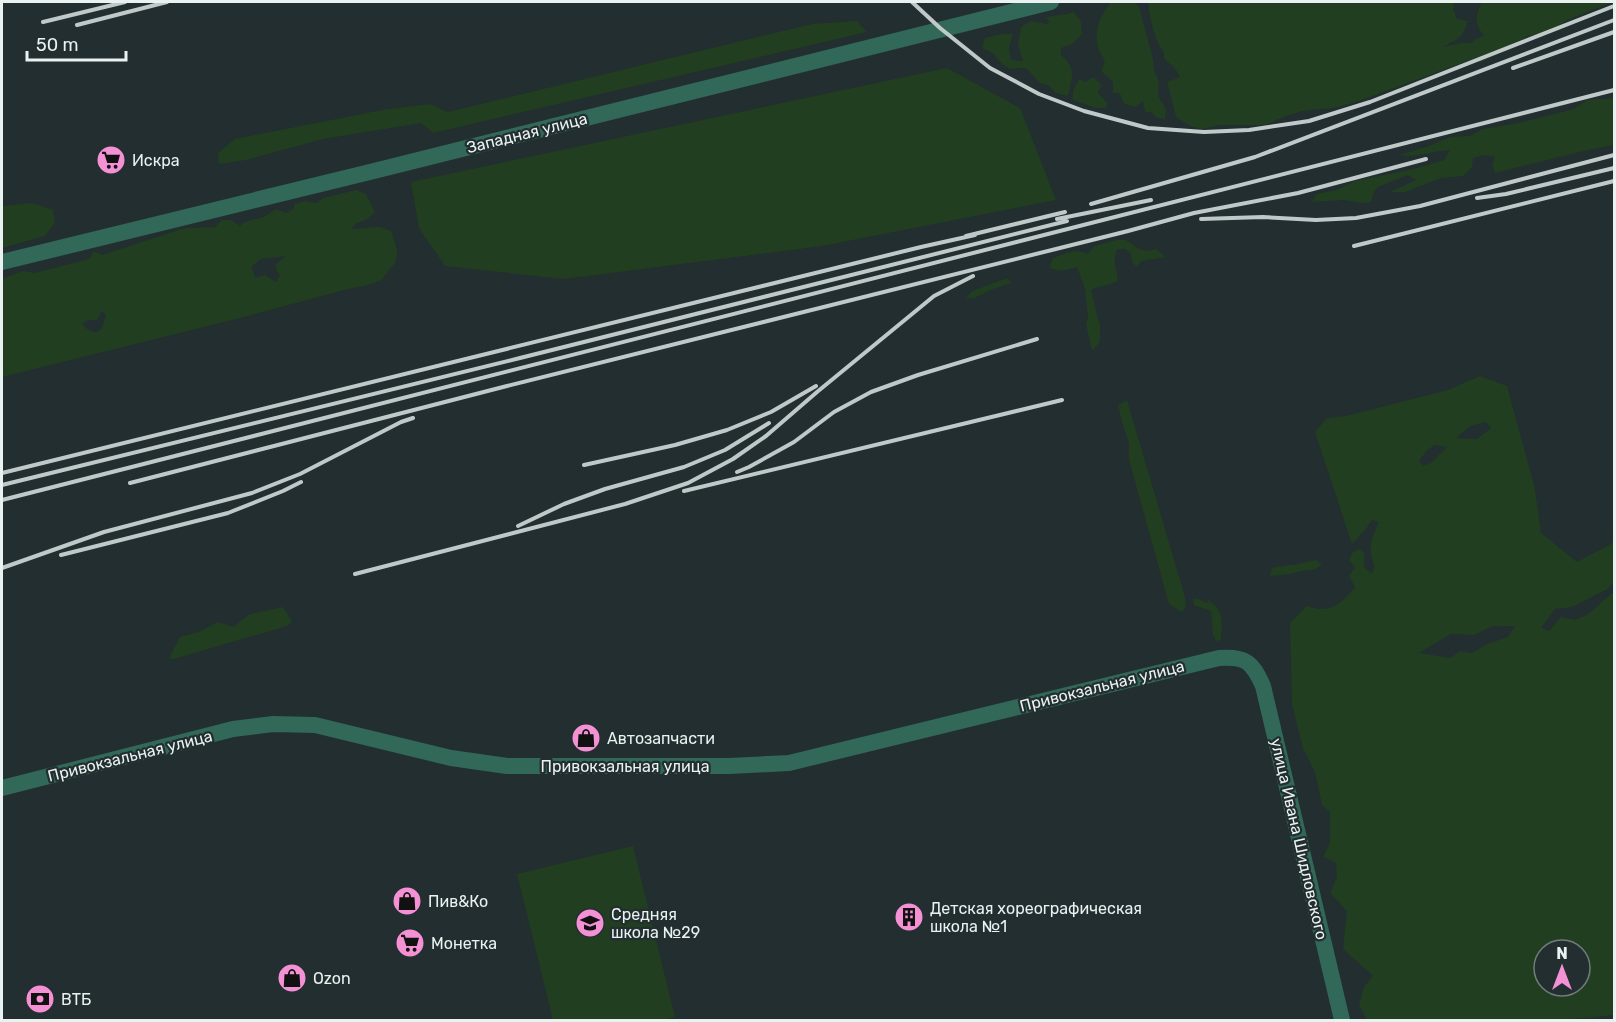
<svg xmlns="http://www.w3.org/2000/svg" width="1616" height="1022" font-family="Rubik,sans-serif">
<style>
.green{fill:#223e20;fill-rule:evenodd}
.lines{fill:none;stroke-linecap:round;stroke-linejoin:round}
.tertiary{stroke:#316857;stroke-width:16}
.rail{stroke:#c0c9c9;stroke-width:4}
.labels{text-anchor:middle;dominant-baseline:central;stroke-width:4.5;stroke-linejoin:round;paint-order:stroke}
.street-label{font-size:16px;fill:#e9f1f1;stroke:#222e2f}
.poi-label{font-size:16px;fill:#e9f1f1;stroke:#222e2f;text-anchor:start}
</style>
<rect width="100%" height="100%" fill="#222e2f"/>
<path class="green" d="M1111 2H1134L1139 6 1153 59 1154 71 1159 81 1158 96 1166 109 1165 119 1157 118 1151 112H1145L1143 101 1135 107 1123 103 1120 93H1113V82L1101 71 1105 61C1103 57 1099 52 1098 48 1093 31 1101 14 1111 2Z
M1148 2H1454L1453 9 1457 19 1468 21C1461 42 1458 38 1443 47L1462 43H1471L1476 39 1484 36C1475 24 1474 19 1481 4L1479 2H1613L1567 20 1558 27 1542 34 1526 36 1514 47 1479 63 1478 57 1356 102 1334 108 1302 111 1284 117 1265 125H1219L1202 129 1190 126 1176 117 1167 82 1180 77 1176 70 1164 58V53C1154 39 1150 19 1148 2Z
M1074 12 1081 22 1082 34 1072 44 1061 48V55C1077 68 1072 79 1068 96L1056 93 1049 86 1040 83 1026 68 1009 69 1001 63 993 53 982 48 985 38 1001 34H1013L1009 48 1011 60 1023 61 1018 45 1021 27 1031 21 1047 24 1049 22 1046 17 1067 14Z
M857 21 867 32 433 133 421 123 323 139 246 160 219 164 218 153 235 139 382 110 430 104 448 112 812 24Z
M947 68 1020 108 1056 200 822 246 564 279 445 266 419 228 411 182Z
M1093 77 1102 85 1098 92 1108 104 1106 108H1096L1073 100V91L1079 79 1086 82Z
M1614 98V145L1588 150 1495 173 1492 165 1495 157 1485 155 1473 158 1472 167 1463 176 1441 178 1405 192H1390L1416 180 1408 175 1378 187 1374 192 1371 202 1362 203 1344 200 1312 202 1316 194 1337 190 1355 181 1410 170 1444 160 1450 150C1432 151 1416 158 1399 155L1426 147 1450 137 1470 136 1483 129 1514 124 1574 109 1587 100Z
M356 190 366 194 375 212 366 220 355 224 352 229 380 227 391 231C394 241 401 253 394 264 390 269 386 273 382 280L368 285 348 289 244 317 2 377V279L23 271 35 273 89 259 94 251 102 255 185 228 215 227 222 220H231L240 226 244 222 264 217 276 209 286 213 293 209 295 204 305 201 317 203 323 198ZM286 256 276 264V270L280 275 276 282 265 275 255 278 252 266 261 259ZM102 311 106 315 102 328 96 333 87 329 82 324 88 320H97Z
M32 203 53 210 55 222 45 236 2 248V206Z
M1116 240H1126L1137 248 1146 251 1156 249 1166 257 1141 261 1137 267 1132 262 1131 254 1125 249H1117C1112 262 1117 268 1118 281 1109 286 1100 285 1091 290L1100 326V342L1092 351 1086 324 1088 317 1085 289 1077 267 1061 271 1049 268 1053 258C1066 253 1076 248 1088 254L1094 246Z
M1008 278 1011 283 993 289 974 298H966L972 291Z
M1480 376 1507 386 1535 489 1541 533 1577 562 1611 544 1614 537V581L1609 588 1572 607 1555 609 1541 628 1549 631 1561 617 1574 620 1587 615 1612 593H1614V1015L1562 1020H1367L1359 1005 1364 987 1373 976 1343 949 1347 911 1330 893 1337 877 1336 863 1323 857 1330 843V812L1322 805 1315 772 1303 748 1292 705 1290 623 1307 606C1331 614 1340 605 1355 587L1349 576 1355 567 1349 560 1353 552 1360 549 1364 553V567L1372 574C1376 561 1373 566 1371 555 1369 543 1374 533 1379 522L1372 520 1366 529 1352 544 1315 432 1327 418 1346 416 1448 390ZM1486 422 1491 428 1477 439 1456 438 1470 426ZM1435 445 1447 447 1431 463 1423 466 1419 461 1427 450ZM1493 626H1515L1508 637 1487 644 1472 653 1460 651 1451 658 1419 653 1451 634 1474 635ZM1544 950H1580V986H1544Z
M1127 400 1185 597 1186 608 1181 612 1169 604 1129 460V443L1122 422 1118 405Z
M1316 560 1322 565 1313 570 1301 571 1290 574 1270 576 1272 568C1279 566 1284 566 1292 565 1300 564 1308 561 1316 560Z
M1193 599H1199L1206 603 1209 600C1224 611 1222 621 1221 639L1217 642 1213 635 1211 611 1194 605Z
M283 607 292 621 287 626 174 659 169 658 180 637 199 632 218 622 233 627 250 614Z
M633 846 675 1017 662 1020H553L517 874Z"/>
<g class="lines">
<path class="tertiary" d="M2 262 374 171 1051 2
M2 788 233 729 273 724 315 725 451 758 507 766H730L789 763 1219 658C1246 656 1252 662 1263 686L1342 1020"/>
<path class="rail" d="M912 2 940 28 990 68 1039 94 1084 111 1148 128 1204 132 1249 130 1309 121 1370 102 1614 6
M43 22 125 2
M77 25 167 2
M1513 68 1614 32
M1477 198 1506 194 1614 168
M1091 204 1255 157 1614 20
M1057 219 1151 200
M1201 219 1263 217 1316 220 1356 218 1420 206 1614 155
M966 236 1065 212
M1354 246 1614 181
M584 465 675 445 727 430 771 412 816 386
M737 472 749 467 794 442 834 412 871 392 918 375 1037 339
M2 473 921 247 975 235
M130 483 507 386 1128 231 1194 213 1298 193 1426 159
M2 485 520 358 1067 221
M684 491 1062 400
M2 500 1614 90
M518 526 564 504 605 489 684 467 725 450 769 423
M61 555 228 513 283 491 301 482
M2 568 104 532 252 493 300 474 401 422 413 418
M355 574 625 504 688 483 733 459 766 436 817 392 934 296 973 276"/>
</g>
<defs>
<g id="supermarket-disc" transform="scale(1.5)"><circle r="9.5" fill="#f491d4" stroke="#222e2f"/><path d="M-6-5.5h2.5l.6 2H6L4.5 2H-2.5L-4.4-4H-6ZM-1.5 3.2a1.3 1.3 0 1 0 .1 0ZM3 3.2a1.3 1.3 0 1 0 .1 0Z" fill="#111"/></g>
<g id="shop-disc" transform="scale(1.5)"><circle r="9.5" fill="#f491d4" stroke="#222e2f"/><path d="M-5-2.5h2.3a2.7 3.5 0 0 1 5.4 0H5L5.5 6h-11ZM-1.5-2.5h3a1.5 2.3 0 0 0-3 0Z" fill="#111"/></g>
<g id="building-disc" transform="scale(1.5)"><circle r="9.5" fill="#f491d4" stroke="#222e2f"/><path d="M-4-6H4V6H1V3H-1V6H-4ZM-2.5-4.3h1.7v1.8h-1.7ZM.8-4.3h1.7v1.8H.8ZM-2.5-1h1.7V.8h-1.7ZM.8-1h1.7V.8H.8Z" fill="#111"/></g>
<g id="school-disc" transform="scale(1.5)"><circle r="9.5" fill="#f491d4" stroke="#222e2f"/><path d="M0-5L7-2L0 1L-7-2ZM-4 1L0 2.5L4 1V4Q0 6-4 4Z" fill="#111"/></g>
<g id="bank-disc" transform="scale(1.5)"><circle r="9.5" fill="#f491d4" stroke="#222e2f"/><path d="M-6-4H6V4H-6ZM0-2.3a2.3 2.3 0 1 0 0 4.6a2.3 2.3 0 1 0 0-4.6Z" fill="#111"/></g>
</defs>
<g fill-rule="evenodd">
<use href="#supermarket-disc" x="111" y="160"/>
<use href="#shop-disc" x="586" y="738"/>
<use href="#shop-disc" x="407" y="901"/>
<use href="#building-disc" x="909" y="917"/>
<use href="#school-disc" x="590" y="923"/>
<use href="#supermarket-disc" x="410" y="943"/>
<use href="#shop-disc" x="292" y="978"/>
<use href="#bank-disc" x="40" y="999"/>
</g>
<g class="labels">
<g class="street-label">
<text transform="translate(527 133) rotate(-14)">Западная улица</text>
<text transform="translate(1102 686) rotate(-14)">Привокзальная улица</text>
<text transform="translate(130 756) rotate(-14)">Привокзальная улица</text>
<text x="625" y="766">Привокзальная улица</text>
<text transform="translate(1299 839) rotate(77)">улица Ивана Шидловского</text>
</g>
<g class="poi-label">
<text x="132" y="160">Искра</text>
<text x="607" y="738">Автозапчасти</text>
<text x="428" y="901">Пив&amp;Ко</text>
<text x="930" y="908">Детская хореографическая<tspan x="930" dy="18">школа №1</tspan></text>
<text x="611" y="914">Средняя<tspan x="611" dy="18">школа №29</tspan></text>
<text x="431" y="943">Монетка</text>
<text x="313" y="978">Ozon</text>
<text x="61" y="999">ВТБ</text>
</g>
</g>
<rect width="1616" height="1022" fill="none" stroke="#e9f1f1" stroke-width="6"/>
<g transform="translate(1562 968)"><circle r="28" fill="#222e2f" stroke="#727c7d" stroke-width="1.5"/>
<path d="M0-4.5L10 22L0 15L-10 22Z" fill="#f491d4"/>
<text y="-9" font-size="16" font-weight="bold" text-anchor="middle" fill="#e9f1f1">N</text>
</g>
<path d="M27 51v9h99v-9" fill="none" stroke="#e9f1f1" stroke-width="3"/>
<text x="36" y="51" font-size="18" fill="#e9f1f1" stroke="#222e2f" stroke-width="4.5" paint-order="stroke">50 m</text>
</svg>
